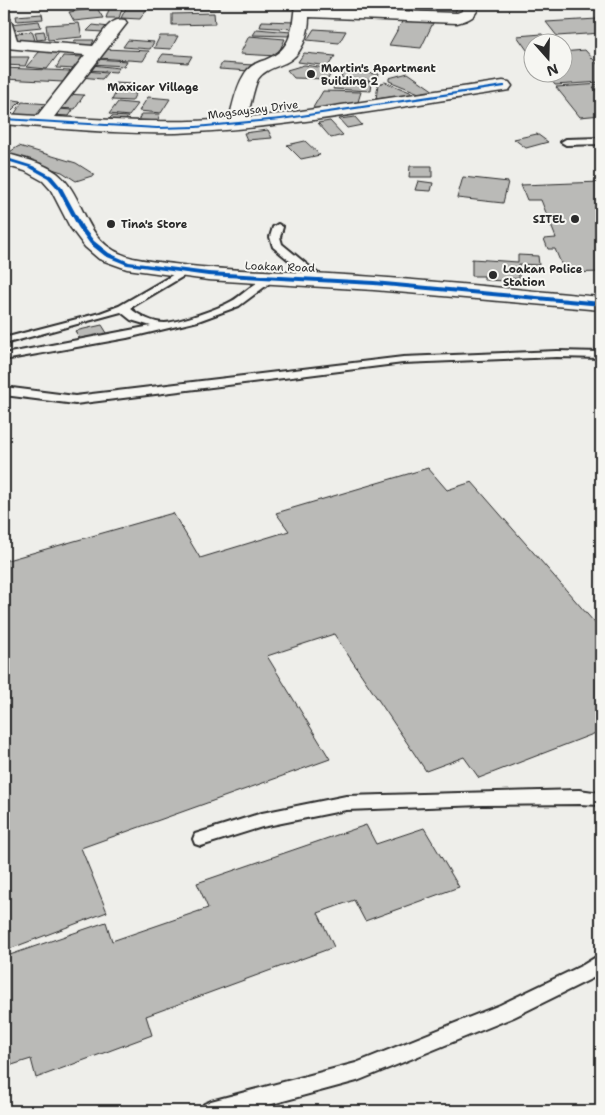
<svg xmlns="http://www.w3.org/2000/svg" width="605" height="1115" font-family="'Shantell Sans',sans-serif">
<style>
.building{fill:#babab7;stroke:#2b2b2b}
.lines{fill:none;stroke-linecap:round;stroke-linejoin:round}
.lane-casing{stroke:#2b2b2b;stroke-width:4}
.street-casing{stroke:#2b2b2b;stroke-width:3}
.secondary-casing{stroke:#2b2b2b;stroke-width:3}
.lane{fill:#f6f6f2;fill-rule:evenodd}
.street{fill:#f6f6f2;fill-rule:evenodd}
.secondary{fill:#f6f6f2;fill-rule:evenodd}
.cycleway-casing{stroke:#f6f6f2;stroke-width:3}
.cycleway{fill:#0057b8;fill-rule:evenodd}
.poi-dot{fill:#2b2b2b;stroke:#f6f6f2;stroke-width:2}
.labels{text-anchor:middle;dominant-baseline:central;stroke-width:4;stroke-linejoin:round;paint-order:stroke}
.far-poi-label{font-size:11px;font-weight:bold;fill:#2b2b2b;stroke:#f6f6f2;text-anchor:start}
.far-neighbourhood-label{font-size:11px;font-weight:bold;fill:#2b2b2b;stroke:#f6f6f2}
.far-street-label{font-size:11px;fill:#2b2b2b;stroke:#f6f6f2}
</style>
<rect width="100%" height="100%" fill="#eeeeea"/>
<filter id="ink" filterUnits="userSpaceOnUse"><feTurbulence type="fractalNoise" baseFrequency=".02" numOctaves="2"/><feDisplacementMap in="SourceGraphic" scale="10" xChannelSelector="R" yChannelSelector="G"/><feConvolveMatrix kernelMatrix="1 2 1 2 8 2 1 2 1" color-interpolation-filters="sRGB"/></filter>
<g filter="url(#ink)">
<path class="building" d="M69 4H102L103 6 73 10Z
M128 4H150L140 19 121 18Z
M176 4H194L191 10 174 9Z
M201 4H220L219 9H200Z
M279 4H297L294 9 277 7Z
M309 4H334L333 11 306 10Z
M340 4H365V7L339 6Z
M371 4H387L385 12H369Z
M423 5 457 7 454 16 436 15V12L421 11Z
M110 6H123L119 18H106Z
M97 8 103 18 74 21 69 12Z
M214 13 215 24 172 25V14Z
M42 14 43 19 17 21 16 16Z
M597 19 601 24V33L557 36 546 22Z
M403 20 433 23 421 48 389 45Z
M39 21 41 27 13 30 11 24Z
M262 21 296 22 293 29 260 27Z
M79 23 82 37 48 40 46 25Z
M93 25 109 27 103 32 87 31Z
M257 29 291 32 288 36 253 35Z
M314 29 346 31 339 43 307 40Z
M32 31 35 40 15 43 12 34Z
M44 31 46 39 37 40 35 32Z
M542 34 549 42H532V57L517 36Z
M160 36H178L171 49 154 48Z
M249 36 285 39 277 56 240 54Z
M75 40H94L90 49 71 48Z
M128 40 154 42 150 49 123 47Z
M104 49 149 51 143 61 98 58Z
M585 50 601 68V82L555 85 545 72H562V52Z
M40 51 60 52 47 69 26 67Z
M304 53 335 56 328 66 298 62Z
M163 54 192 56 188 63 158 61Z
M63 56 83 57 76 69 56 68Z
M4 57H29L25 66 4 65Z
M95 59 127 61 124 66 92 64Z
M222 63 253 65 250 71 219 69Z
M92 65 119 68 116 72 88 70Z
M304 65 333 69 328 79 294 78 287 70Z
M4 68 70 71 63 82 4 79Z
M86 71 107 73 102 79 81 77Z
M343 72 379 74 377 81 341 78Z
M408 73 434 91 419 93 389 81V78Z
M336 80 372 82 371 91 333 89Z
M385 82 415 94 376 99 378 84Z
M114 83 133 84 129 91 110 90Z
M601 84V87H593L601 96V115L580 117 556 87Z
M323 91 361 92 357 105 311 111Z
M116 92 136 93 132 101 112 100Z
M66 94 84 95 75 109 57 108Z
M148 97 170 99 161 113 139 111Z
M7 99 21 101 8 114H4V102Z
M22 102 49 104 40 116 14 115Z
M118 102 138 104 129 116 109 114Z
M57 109 73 110 69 116 52 115Z
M141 114H160L157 122 138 121Z
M112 116 128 117 125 121 109 119Z
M355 117 362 125 347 128 339 119Z
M330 121 343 135 331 138 318 123Z
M268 130 272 138 247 140 244 133Z
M537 134 548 142 526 148 514 139Z
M305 141 320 155 301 159 287 145Z
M19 146 76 163 95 175 76 181 62 172 5 155Z
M410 166H432V177H409Z
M463 177 508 182 503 203 457 198Z
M418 181 433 183 431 191 415 190Z
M601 182V272L565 273 555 249H548L544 239 556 238 541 200H527L521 185Z
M518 255 538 256 539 265 519 264V279L506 278V281L484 280V276H472V259L518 262Z
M102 325 107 333 81 340 75 331Z
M428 468 447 490 472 482 601 630V731L479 778 464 757 426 771 334 634 267 656 330 759 81 848 107 912 4 951V561L173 513 200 558 289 531 276 513Z
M366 825 376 844 424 828 459 887 365 921 354 900 318 913 334 947 146 1016 152 1035 36 1078 31 1059 12 1065 4 1037V957L106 922 112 941 208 908 197 883Z"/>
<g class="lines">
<g class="lane-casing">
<path id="lane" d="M594 4H601V10H598Z
M601 138V144L566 145 561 142 566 139Z
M278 224 283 227 280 237 282 244 322 277 323 279 322 281H314L273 247 270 237 273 227Z
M183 269 188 272 187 274 130 308C139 316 153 323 165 323 180 322 218 309 232 301 242 296 262 274 274 277L275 279 239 306 198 321 127 338 4 360V354L151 326 131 320 121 312 4 344V338L100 313 119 306Z
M557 351 601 352V358L557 357 403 363 75 404 4 395V387L75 396 403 357Z
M579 790 601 793V805L579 804 482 805 346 810 262 827 201 846 195 844 193 839 195 834 262 813 346 796Z
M601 954V972L595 977 514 1017 357 1081 246 1111H201L204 1104 211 1101 356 1063 500 1005 583 965Z"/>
</g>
<g class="street-casing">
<path id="street" d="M295 4H309V8L457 13 462 11 464 4H479C477 17 469 20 457 23L309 17C309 34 302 56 285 63 276 67 264 70 258 79 253 90 251 105 247 117L281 114 503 81 509 82 512 86 509 90 503 91C401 106 299 126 196 132 133 136 67 129 4 124V114L37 116 85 55 6 48 4 46V13L9 15 17 40 93 46C101 36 110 16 125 20L127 23 54 117C113 120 170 124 229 119 233 105 236 87 244 75 248 67 257 62 265 60 293 49 292 29 295 4Z"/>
</g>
<g class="secondary-casing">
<path id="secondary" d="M4 153C22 158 42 162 57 173 89 199 80 244 133 258 146 261 160 262 174 264 225 271 277 271 329 274 420 279 510 289 601 297V310L374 290 208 280 127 269 99 259 85 247 70 227 51 190 43 181 25 171 4 165Z"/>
</g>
<use href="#lane" class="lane"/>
<use href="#street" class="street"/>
<use href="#secondary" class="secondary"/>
<g class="cycleway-casing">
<path id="cycleway" d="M503 85H505V87L281 120 196 128 157 129 4 120V118L157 127 196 126 281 118Z
M4 157 33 166 52 176 62 188 83 227 94 241 109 253 129 262 208 272 374 281 601 302V306L374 285 208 276 127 265 105 256 90 244 78 227 57 188 48 178 30 168 4 160Z"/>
</g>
<use href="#cycleway" class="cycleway"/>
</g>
</g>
<g class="poi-dot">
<circle cx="311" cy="74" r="5"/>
<circle cx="575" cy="219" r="5"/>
<circle cx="111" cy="224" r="5"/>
<circle cx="493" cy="275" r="5"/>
</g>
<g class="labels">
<g class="far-poi-label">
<text x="321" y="68">Martin's Apartment<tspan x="321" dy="13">Building 2</tspan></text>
<text x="565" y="219" text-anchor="end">SITEL</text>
<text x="121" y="224">Tina's Store</text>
<text x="503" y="269">Loakan Police<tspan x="503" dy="13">Station</tspan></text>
</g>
<g class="far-neighbourhood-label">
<text x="153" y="87">Maxicar Village</text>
</g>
<g class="far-street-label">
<text transform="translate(253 110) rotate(-7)">Magsaysay Drive</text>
<text transform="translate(280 267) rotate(2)">Loakan Road</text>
</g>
</g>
<rect width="605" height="1115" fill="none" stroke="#f6f6f2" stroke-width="20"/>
<rect x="10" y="10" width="585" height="1095" fill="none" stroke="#2b2b2b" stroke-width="2" filter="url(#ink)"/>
<g transform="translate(548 58) rotate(160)"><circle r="24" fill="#f6f6f2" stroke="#a5a5a2"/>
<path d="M0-4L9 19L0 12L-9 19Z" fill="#2b2b2b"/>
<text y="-8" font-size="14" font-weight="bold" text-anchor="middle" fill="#2b2b2b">N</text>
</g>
</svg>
